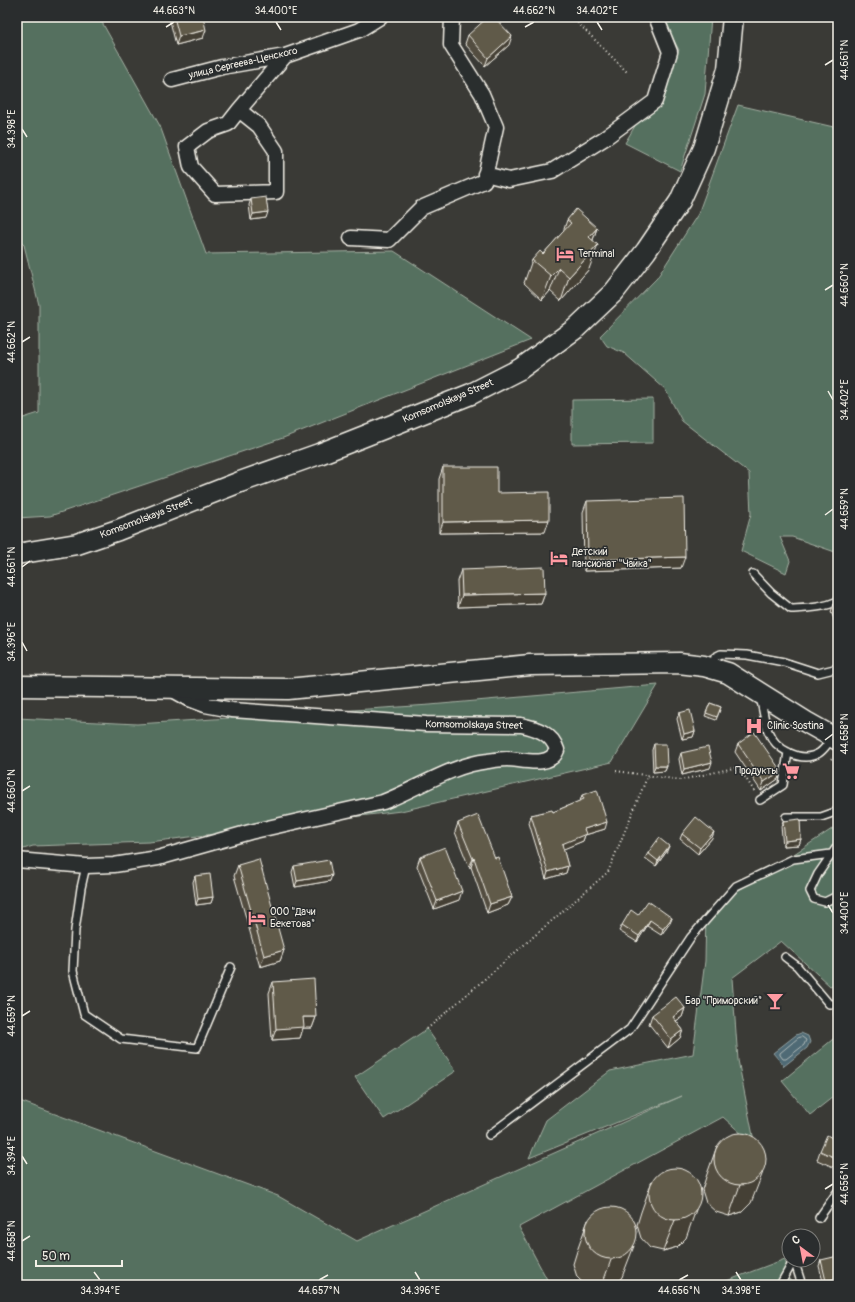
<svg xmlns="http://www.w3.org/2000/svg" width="855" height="1302" font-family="Pangolin,sans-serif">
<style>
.green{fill:#546f5e;stroke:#a4b0a3}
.water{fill:#4f6a74;stroke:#91a0a2}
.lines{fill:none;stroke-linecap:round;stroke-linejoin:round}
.shore{stroke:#b2bbba;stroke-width:1}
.service-casing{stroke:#f4f1e8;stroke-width:10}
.minor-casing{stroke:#f4f1e8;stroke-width:17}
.secondary-casing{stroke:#f4f1e8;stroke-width:23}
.path{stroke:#f4f1e8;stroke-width:2;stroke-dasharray:1 3;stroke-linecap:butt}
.service{stroke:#2a2d2e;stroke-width:7}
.minor{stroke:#2a2d2e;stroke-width:14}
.secondary{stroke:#2a2d2e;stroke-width:20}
.wall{fill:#534d40;stroke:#f4f1e8}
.shaded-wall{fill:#443f34;stroke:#f4f1e8}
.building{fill:#615a4a;stroke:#f4f1e8}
.ticks{fill:none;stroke:#f4f1e8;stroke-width:1.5}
.labels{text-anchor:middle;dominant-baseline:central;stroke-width:3;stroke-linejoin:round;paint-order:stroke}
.street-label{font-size:10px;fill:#f4f1e8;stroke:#2a2d2e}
.poi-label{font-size:10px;fill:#f4f1e8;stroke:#2a2d2e;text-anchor:start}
.neatline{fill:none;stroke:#f4f1e8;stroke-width:1.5}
.ticks-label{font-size:10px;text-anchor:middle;fill:#f4f1e8}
</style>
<rect width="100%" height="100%" fill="#3a3a36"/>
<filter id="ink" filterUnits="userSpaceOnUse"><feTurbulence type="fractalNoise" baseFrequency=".025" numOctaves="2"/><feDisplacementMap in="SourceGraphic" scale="8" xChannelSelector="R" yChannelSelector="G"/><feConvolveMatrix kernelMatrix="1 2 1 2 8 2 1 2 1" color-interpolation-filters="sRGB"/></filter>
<g filter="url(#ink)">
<path class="green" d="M17 17H99L160 126 206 254 394 251 531 340 283 438 50 516 17 518V420L39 413V305L24 245 17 238Z
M661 17H711L705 94 680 171 625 143 679 50Z
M738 105 838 128V553L792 537H780L790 561 786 573 741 551 751 514 749 473 682 421 665 389 624 353 607 346 600 336 657 278 698 214Z
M653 399V443L572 444V400Z
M658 685 612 762 401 811 149 842 33 846 17 851V718L137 724 430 705Z
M838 825V983L830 986 781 941 732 978 738 1060 755 1146 723 1117 519 1227 550 1285H17V1100L278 1196 357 1241 682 1096 529 1158 546 1120 610 1071 693 1054 705 961 706 912Z
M427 1029 456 1071 384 1119 355 1077Z
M838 1035V1093L810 1115 782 1081Z
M785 1259 791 1285H716Z"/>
<path class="water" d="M801 1033 808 1036 810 1042 807 1048 784 1066 773 1053 796 1035Z"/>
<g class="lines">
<path class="shore" d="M802 1037 806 1040 804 1045 786 1059H783L780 1055V1053L798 1038Z"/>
<g class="service-casing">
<path id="service" d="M753 574 771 593 791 609C807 608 823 608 838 601
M712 668 715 657 721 654 747 655 784 662 818 673 838 668
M760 697C763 708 764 720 768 731 775 749 801 764 819 753 824 750 828 743 832 739
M760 800 783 785 788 752
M786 817H821L838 811
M838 845 818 874 810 891 814 899 825 902 835 897 838 893
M86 866 81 888 75 930 73 971 84 1014 121 1039 197 1048 231 967
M785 957 797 966 829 1004H838
M838 1003V1014
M489 1135 630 1029 691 937 736 886 793 859 831 854
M819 1218 838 1191
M794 1260 802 1285
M780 1285 794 1260"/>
</g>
<g class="minor-casing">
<path id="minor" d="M172 80 222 67 285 56 359 30 380 17
M239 110 228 124 208 131 187 147 191 167 215 194 276 192V151L259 126 239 110 285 56
M485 174 509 180 552 171 605 138 655 101 670 52 656 17
M351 238 389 240 421 208 484 181 496 127 482 94 451 45 452 17
M17 860 86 866 114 865 158 858 250 832 383 802C417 789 451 765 488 761 494 760 500 759 507 759 521 759 550 769 557 750 552 733 536 728 521 725L426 724 232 710 205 705 189 699 171 689"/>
</g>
<g class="secondary-casing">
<path id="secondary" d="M17 554 77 544 118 530 240 482 319 454 471 394 520 369 575 329 614 292 646 251 680 201 704 148 728 69 733 17
M17 686 288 689 530 665 679 663 704 666 728 673 806 722 838 740"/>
</g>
<path class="path" d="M572 17 627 72
M831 759 836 754
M616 771 681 780 738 767 755 792
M427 1029 608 872 648 775"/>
<use href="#service" class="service"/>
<use href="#minor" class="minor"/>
<use href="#secondary" class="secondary"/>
</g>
<path class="wall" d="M172 17H203V38L176 45 170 21Z
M468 35 509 45 485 66 465 44Z
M251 199 266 218 251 220 249 205Z
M567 220 597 228 593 240 589 269 561 301 550 291 542 300 524 283 532 260 543 254 563 232Z
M443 467 497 493 545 532 439 533V479Z
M587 501 681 568 584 571 583 512Z
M461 570 545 593 541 604 458 607 457 581Z
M838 602V628L831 612 834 604Z
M710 703 721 707 716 720 705 716Z
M679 713 695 731 693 737 682 739 677 719Z
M654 744 667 766 665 771 653 772 652 750Z
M738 744 781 771 778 779 761 791 735 752Z
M681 753 710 768 682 775 679 759Z
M582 795 605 829 585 835 583 841 563 849 568 866 566 873 546 879 529 823 531 815 553 812 580 801Z
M783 821 801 839 799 845 783 846 781 826Z
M458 823 495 858 512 897 508 905 487 913 471 867H469L455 832Z
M682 834 712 838 698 854 680 839Z
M667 851 656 866 645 858 648 853Z
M420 857 459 900 434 909 417 866Z
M238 865 284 950 280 961 260 967 234 876Z
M294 866 330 881 295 887 292 872Z
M195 876 213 897 211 903 196 905 193 882Z
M638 915 672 918 670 923 661 935 647 926 637 942 619 931 622 925Z
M273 982 316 1017 312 1028H303L300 1038 272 1040 269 993Z
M685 1008 682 1017 676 1021 683 1030 680 1038 668 1048 649 1024 652 1015Z
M838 1129V1169L817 1160 820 1151 832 1138Z
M717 1146 751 1203 742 1212 729 1216 716 1212 706 1203 702 1190 706 1177Z
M652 1181 686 1238 677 1247 663 1251 650 1248 641 1238 637 1225 641 1212Z
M588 1220 622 1277 615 1285H585L577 1277 573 1264 577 1251Z
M821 1260 830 1285H824L819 1266Z"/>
<path class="shaded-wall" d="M206 30 203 38 176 45 179 36Z
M512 36 509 45 485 66 488 58Z
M268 212 266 218 251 220 253 214Z
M597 228 589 251V237Z
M598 245 589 269 561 301 569 277Z
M559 268 550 291 542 300 551 276Z
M549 520 545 532 439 533 443 522Z
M685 557 681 568 584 571 588 560Z
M545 593 541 604 458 607 462 595Z
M695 731 693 737 682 739 684 734Z
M712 762 710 768 682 775 684 769Z
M655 766H667L665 771 653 772Z
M781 771 778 779 761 791 764 782Z
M607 822 605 829 585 835 583 841 559 851 562 844 584 829Z
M714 832 712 838 698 854 700 848Z
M801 839 799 845 783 846 785 841Z
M669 846 667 851 656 866 658 861Z
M474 858 471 867H469L473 859Z
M568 866 566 873 546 879 548 872Z
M332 875 330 881 295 887 297 881Z
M462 891 459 900 434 909 437 901Z
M213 897 211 903 196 905 198 899Z
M512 897 508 905 487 913 490 904Z
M672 918 670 923 661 935 663 929Z
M650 920 647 926 637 942 639 936Z
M284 950 280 961 260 967 264 956Z
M685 1008 682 1017 670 1025 673 1017Z
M303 1017H316L312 1028H303L300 1038 272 1040 276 1029Z
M683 1030 680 1038 668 1048 671 1039Z
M763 1172 751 1203 742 1212 729 1216 740 1185Z
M697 1207 686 1238 677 1247 663 1251 675 1220Z
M634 1246 622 1277 615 1285H602L611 1260Z
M838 1278V1283L830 1285H825L826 1281Z"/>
<path class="building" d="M174 17H203L206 30 179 36Z
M488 17H494L512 36 488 58 468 35Z
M266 197 268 212 253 214 251 199Z
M576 209 597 228 589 237 598 245 569 277 559 268 551 276 532 260 540 251 543 254 571 223 567 220Z
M443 467H497V493L549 492V520L443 522Z
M684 498 685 557 588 560 587 501Z
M544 567 545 593 462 595 461 570Z
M838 602V612L834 604Z
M710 703 721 707 717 717 706 713Z
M690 710 695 731 684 734 679 713Z
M754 732 781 771 764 782 738 744Z
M654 744H666L667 766H655Z
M708 747 712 762 684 769 681 753Z
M597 790 607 822 584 829 586 834 562 844 568 866 548 872 531 815 552 810 553 812 584 799 582 795Z
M478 815 495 858 498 857 512 897 490 904 474 858 473 859 458 823Z
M696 817 714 832 700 848 682 834Z
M800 819 801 839 785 841 783 821Z
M659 838 669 846 658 861 648 853Z
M445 847 462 891 437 901 420 857Z
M259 859 284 950 264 956 238 865Z
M329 860 332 875 297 881 294 866Z
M210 874 213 897 198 899 195 876Z
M648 901 672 918 663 929 650 920 639 936 622 925 631 910 638 915Z
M314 979 316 1017H303L304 1027 276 1029 273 982Z
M676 997 685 1008 673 1017 683 1030 671 1039 652 1015Z
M836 1129H838V1159L820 1151 827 1135 832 1138Z
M714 1159a26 26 0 1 1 52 0a26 26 0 1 1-52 0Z
M649 1194a26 26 0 1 1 52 0a26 26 0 1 1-52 0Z
M585 1233a26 26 0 1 1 52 0a26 26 0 1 1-52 0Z
M838 1256V1278L826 1281 821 1260Z"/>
</g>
<path class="ticks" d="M276 22 281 30M597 22 602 30M166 27 174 22M525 27 534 22M825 65 833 60M22 129 27 137M825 290 833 285M22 342 30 337M828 391 833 400M825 515 833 509M22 567 30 561M22 642 27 651M825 740 833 734M22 791 30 786M828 905 833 913M22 1016 30 1011M22 1156 27 1164M825 1189 833 1184M22 1241 30 1236M94 1272 100 1280M415 1272 420 1280M736 1272 741 1280M319 1280 328 1275M679 1280 688 1275"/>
<defs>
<g id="hotel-bare" transform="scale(1.38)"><path d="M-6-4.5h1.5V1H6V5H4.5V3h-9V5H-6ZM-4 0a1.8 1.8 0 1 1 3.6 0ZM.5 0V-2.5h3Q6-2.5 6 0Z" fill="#ff9aa2" stroke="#2a2d2e" stroke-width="2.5" paint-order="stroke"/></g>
<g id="hospital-bare" transform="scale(1.38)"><path d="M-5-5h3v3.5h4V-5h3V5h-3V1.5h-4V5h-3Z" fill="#ff9aa2" stroke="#2a2d2e" stroke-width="2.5" paint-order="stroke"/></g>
<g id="supermarket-bare" transform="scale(1.38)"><path d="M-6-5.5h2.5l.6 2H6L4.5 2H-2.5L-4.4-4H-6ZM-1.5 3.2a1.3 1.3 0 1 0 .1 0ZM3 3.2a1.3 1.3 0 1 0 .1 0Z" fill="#ff9aa2" stroke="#2a2d2e" stroke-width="2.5" paint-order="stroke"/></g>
<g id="bar-bare" transform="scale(1.38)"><path d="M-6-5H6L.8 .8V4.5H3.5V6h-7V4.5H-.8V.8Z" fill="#ff9aa2" stroke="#2a2d2e" stroke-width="2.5" paint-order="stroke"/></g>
</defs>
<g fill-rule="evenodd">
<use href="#hotel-bare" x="565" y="254"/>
<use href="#hotel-bare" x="559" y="558"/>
<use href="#hospital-bare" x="754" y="726"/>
<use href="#supermarket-bare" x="791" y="771"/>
<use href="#hotel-bare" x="257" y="918"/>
<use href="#bar-bare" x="775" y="1001"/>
</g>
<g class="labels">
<g class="street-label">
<text transform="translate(243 63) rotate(-13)">улица Сергеева-Ценского</text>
<text transform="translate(448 401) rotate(-23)">Komsomolskaya Street</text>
<text transform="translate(146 518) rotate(-21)">Komsomolskaya Street</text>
<text transform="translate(474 725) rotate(1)">Komsomolskaya Street</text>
</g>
<g class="poi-label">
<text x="578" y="254">Terminal</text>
<text x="572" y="552">Детский<tspan x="572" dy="12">пансионат "Чайка"</tspan></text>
<text x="767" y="726">Clinic Sostina</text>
<text x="778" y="771" text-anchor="end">Продукты</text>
<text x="270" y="912">ООО "Дачи<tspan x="270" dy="12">Бекетова"</tspan></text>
<text x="762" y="1001" text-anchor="end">Бар "Приморский"</text>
</g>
</g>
<rect width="855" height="1302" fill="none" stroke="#2a2d2e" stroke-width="44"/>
<g transform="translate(801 1248) rotate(328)"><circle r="19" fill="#2a2d2e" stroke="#7b7b78"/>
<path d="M0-3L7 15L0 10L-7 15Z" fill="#ff9aa2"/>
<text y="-6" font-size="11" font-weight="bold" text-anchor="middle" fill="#f4f1e8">С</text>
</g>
<path d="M36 1260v6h86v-6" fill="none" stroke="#f4f1e8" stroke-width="2"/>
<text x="42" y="1260" font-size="12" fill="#f4f1e8" stroke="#2a2d2e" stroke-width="3" paint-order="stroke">50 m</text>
<rect x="22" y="22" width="811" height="1258" class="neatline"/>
<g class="ticks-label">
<text x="174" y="14">44.663°N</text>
<text x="276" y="14">34.400°E</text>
<text x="534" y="14">44.662°N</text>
<text x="597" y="14">34.402°E</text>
<text transform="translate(844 60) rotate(-90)" y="4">44.661°N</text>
<text transform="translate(11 129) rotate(-90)" y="4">34.398°E</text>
<text transform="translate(844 285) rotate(-90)" y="4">44.660°N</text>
<text transform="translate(11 342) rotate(-90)" y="4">44.662°N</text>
<text transform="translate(844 400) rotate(-90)" y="4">34.402°E</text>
<text transform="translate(844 509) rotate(-90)" y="4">44.659°N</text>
<text transform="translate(11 567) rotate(-90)" y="4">44.661°N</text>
<text transform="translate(11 642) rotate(-90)" y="4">34.396°E</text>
<text transform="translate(844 734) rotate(-90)" y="4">44.658°N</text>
<text transform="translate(11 791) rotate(-90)" y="4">44.660°N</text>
<text transform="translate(844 913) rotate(-90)" y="4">34.400°E</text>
<text transform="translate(11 1016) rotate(-90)" y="4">44.659°N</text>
<text transform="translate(11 1156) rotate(-90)" y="4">34.394°E</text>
<text transform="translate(844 1184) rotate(-90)" y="4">44.656°N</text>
<text transform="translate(11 1241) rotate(-90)" y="4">44.658°N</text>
<text x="100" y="1294">34.394°E</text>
<text x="319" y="1294">44.657°N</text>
<text x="420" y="1294">34.396°E</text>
<text x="679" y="1294">44.656°N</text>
<text x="741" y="1294">34.398°E</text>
</g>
</svg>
